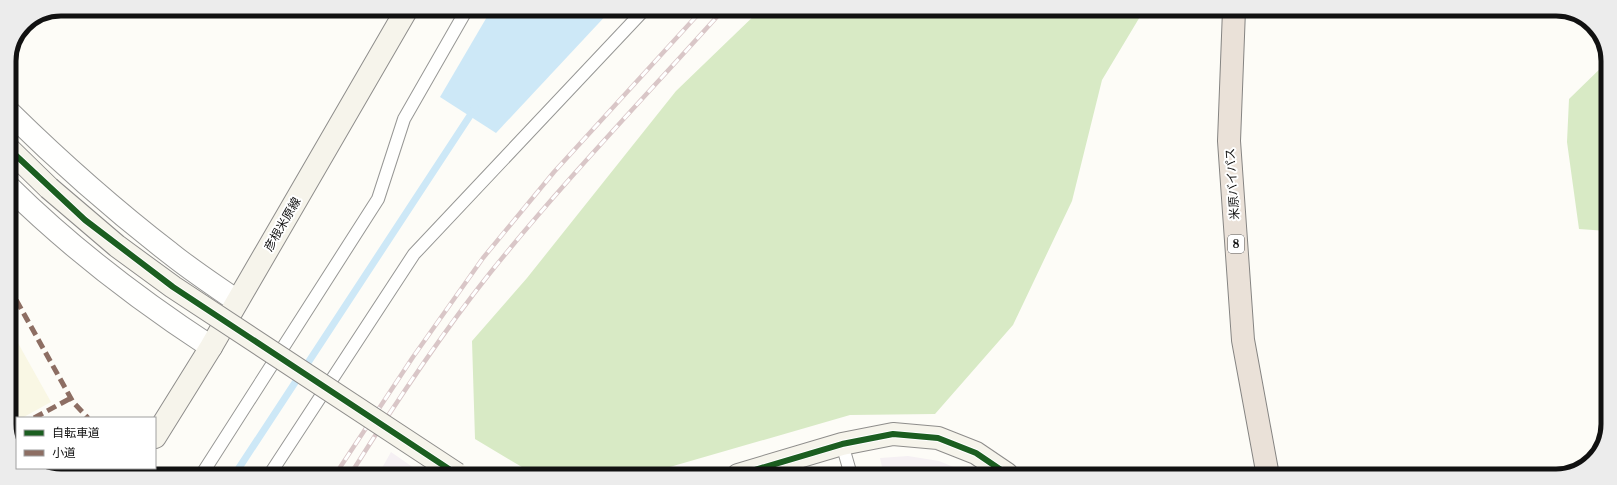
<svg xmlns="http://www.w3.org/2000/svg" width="1617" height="485" font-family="'Libre Baskerville','Noto Sans JP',serif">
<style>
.industrial{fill:#f5f0f3}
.farmland{fill:#f9f7e4}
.forest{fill:#d8eac5}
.water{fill:#cde8f7}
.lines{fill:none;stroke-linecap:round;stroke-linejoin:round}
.stream{stroke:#cde8f7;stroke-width:7}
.lane-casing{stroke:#979795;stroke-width:14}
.street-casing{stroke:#979795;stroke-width:24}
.secondary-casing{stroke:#8e8d8b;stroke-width:24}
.highway-casing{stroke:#858482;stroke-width:24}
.lane{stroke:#fffffe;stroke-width:12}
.street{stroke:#fffffe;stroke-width:22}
.secondary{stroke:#f6f4eb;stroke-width:22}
.highway{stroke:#eae1d8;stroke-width:22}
.rail-casing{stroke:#d9c6c7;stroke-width:4.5}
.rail{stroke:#fff;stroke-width:3;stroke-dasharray:9;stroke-linecap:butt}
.secondary-bridge-casing{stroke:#8e8d8b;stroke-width:24;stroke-linecap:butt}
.secondary-bridge{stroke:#f6f4eb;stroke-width:22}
.quiet{stroke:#8d6e63;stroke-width:5;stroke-dasharray:10 5;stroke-linecap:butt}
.cycleway-casing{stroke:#fff;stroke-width:8}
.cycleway{stroke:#1b5e20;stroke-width:6}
.labels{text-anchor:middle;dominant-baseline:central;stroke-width:4;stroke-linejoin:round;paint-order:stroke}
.shield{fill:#fff;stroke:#585858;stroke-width:1}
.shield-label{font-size:11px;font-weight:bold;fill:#111}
.street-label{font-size:12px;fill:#111;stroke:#fff}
.rim{fill:none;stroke:#111;stroke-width:5}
</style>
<rect width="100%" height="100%" fill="#fdfcf7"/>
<path class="industrial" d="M391 452 424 475H378Z
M908 456 939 461 973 475H854L882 467 880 458Z"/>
<path class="farmland" d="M9 327 51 402 22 418H17V421L9 425Z"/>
<path class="forest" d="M760 10H1144L1102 80 1072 201 1013 325 935 414 850 415 649 473H532L475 439 472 341 527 278 676 91Z
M1608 61 1607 231 1579 229 1567 142 1569 99Z"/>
<path class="water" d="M491 10H611L496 133 440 97Z"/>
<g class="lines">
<path class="stream" d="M235 474 475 108"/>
<g class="lane-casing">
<path id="lane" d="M842 444 851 475
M202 474 378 199 404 119 467 9
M270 474 414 254 644 10"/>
</g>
<g class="street-casing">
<path id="street" d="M9 112C60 162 113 209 170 253 191 270 214 285 237 301
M9 187C70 247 139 300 211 347"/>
</g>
<g class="secondary-casing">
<path id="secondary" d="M9 149 49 188
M155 437 211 347 407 9
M132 474 136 468
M738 475 842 444 893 434 938 438 976 453 1007 474"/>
</g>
<g class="highway-casing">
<path id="highway" d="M1234 10 1229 141 1243 340 1268 476"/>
</g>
<use href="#lane" class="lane"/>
<use href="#street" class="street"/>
<use href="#secondary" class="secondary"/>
<use href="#highway" class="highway"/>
<g class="rail-casing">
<path id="rail" d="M335 475 413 357 483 258 554 172 702 10
M350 475C394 405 439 337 490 273 563 182 645 97 723 10"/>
</g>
<use href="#rail" class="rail"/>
<g class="secondary-bridge-casing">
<path id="secondary-bridge" d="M49 188 117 246 173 287 457 474"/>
</g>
<use href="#secondary-bridge" class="secondary-bridge"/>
<path class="quiet" d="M9 287 73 402 88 418
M34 418 71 398
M11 431 17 428"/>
<g class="cycleway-casing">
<path id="cycleway" d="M9 149 85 220 173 287 458 475
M738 475 842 444 893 434 938 438 976 453 1007 474"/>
</g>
<use href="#cycleway" class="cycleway"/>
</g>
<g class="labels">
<rect class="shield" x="1228" y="235" width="16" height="18" rx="3"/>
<g class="shield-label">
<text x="1236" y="244">8</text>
</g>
<g class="street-label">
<text transform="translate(1232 184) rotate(-94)">米原バイパス</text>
<text transform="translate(282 224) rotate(-60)">彦根米原線</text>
</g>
</g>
<path d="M0 0H1617V485H0ZM61 16H1556A45 45 0 0 1 1601 61V424A45 45 0 0 1 1556 469H61A45 45 0 0 1 16 424V61A45 45 0 0 1 61 16Z" fill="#ececec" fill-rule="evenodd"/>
<path class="rim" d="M61 16H1556A45 45 0 0 1 1601 61V424A45 45 0 0 1 1556 469H61A45 45 0 0 1 16 424V61A45 45 0 0 1 61 16Z"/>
<rect x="16" y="417" width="140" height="52" fill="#ffffff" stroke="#a0a0a0"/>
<rect x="24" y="430" width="20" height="6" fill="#1b5e20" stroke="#a0a0a0"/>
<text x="52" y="437" font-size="12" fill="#111111">自転車道</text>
<rect x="24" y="450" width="20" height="6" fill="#8d6e63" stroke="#a0a0a0"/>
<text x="52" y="457" font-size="12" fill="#111111">小道</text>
</svg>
